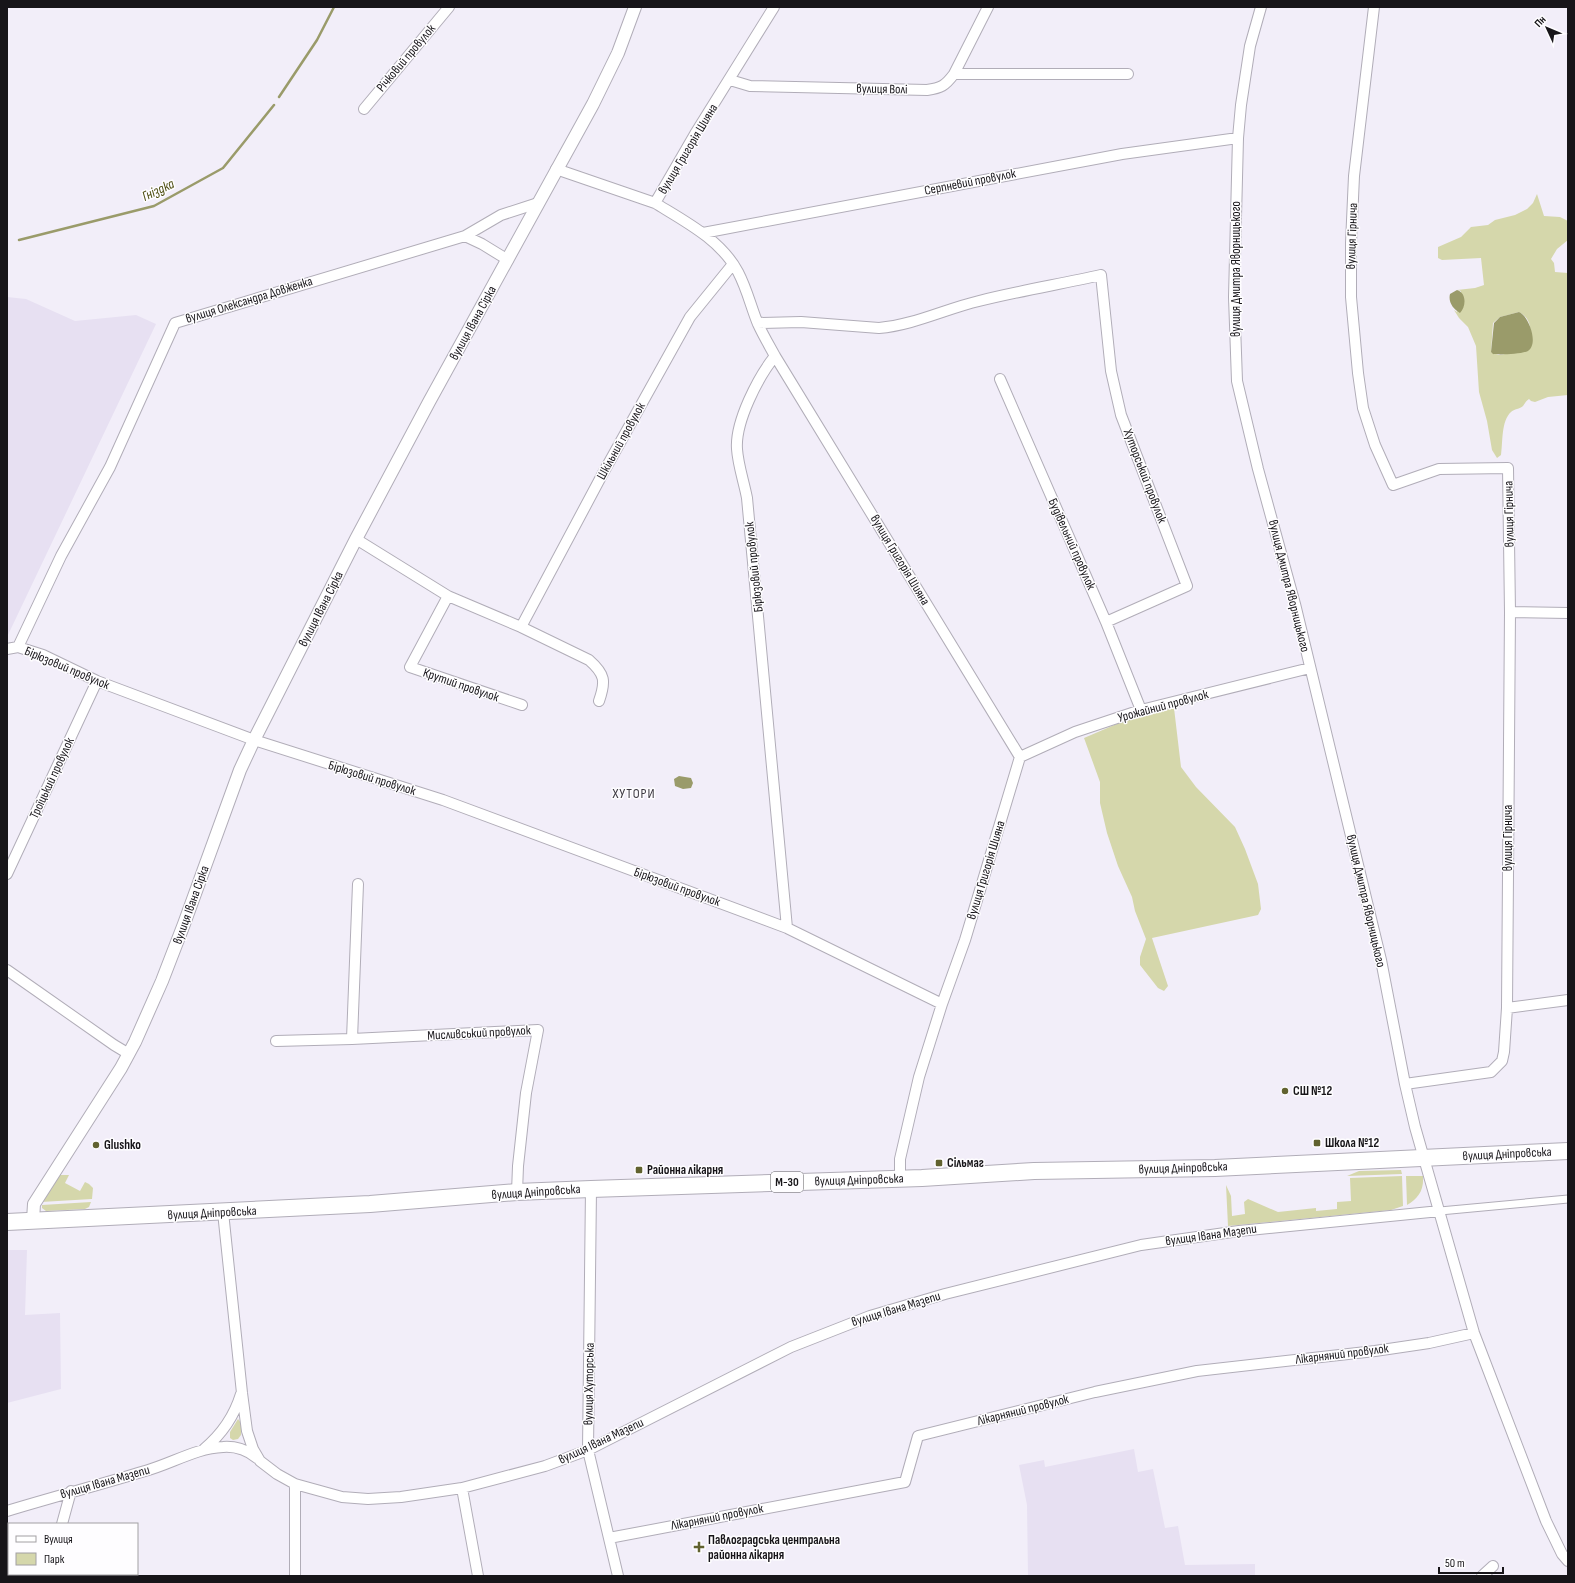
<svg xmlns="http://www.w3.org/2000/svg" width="1575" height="1583" font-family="'Sofia Sans Condensed',sans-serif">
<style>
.built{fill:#e7e0f2}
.green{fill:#d5d7ab;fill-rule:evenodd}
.water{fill:#9a9b6a}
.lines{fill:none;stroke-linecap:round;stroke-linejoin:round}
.stream{stroke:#9a9b6a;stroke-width:2.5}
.pedestrian-casing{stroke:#b1adb8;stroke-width:9}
.minor-casing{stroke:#b1adb8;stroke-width:12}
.tertiary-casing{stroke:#b1adb8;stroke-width:14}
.trunk-casing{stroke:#b1adb8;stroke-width:18}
.pedestrian{stroke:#fff;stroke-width:7}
.minor{stroke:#fff;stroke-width:10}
.tertiary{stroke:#fff;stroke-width:12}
.trunk{stroke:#fff;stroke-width:16}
.poi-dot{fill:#61622f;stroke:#fefdff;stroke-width:1.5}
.labels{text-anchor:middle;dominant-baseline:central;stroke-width:3;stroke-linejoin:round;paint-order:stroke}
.shield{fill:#fefdff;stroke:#5c5b5e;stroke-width:1}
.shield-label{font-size:12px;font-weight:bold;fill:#171519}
.street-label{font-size:13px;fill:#171519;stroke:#fefdff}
.poi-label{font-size:13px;font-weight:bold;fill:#171519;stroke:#fefdff;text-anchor:start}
.water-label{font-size:14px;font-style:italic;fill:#4c4c10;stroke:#fefdff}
.neighbourhood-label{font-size:14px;letter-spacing:1px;fill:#3b3740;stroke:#fefdff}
</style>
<rect width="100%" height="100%" fill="#f2eef9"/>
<path class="built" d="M7 297 26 299 75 321 136 315 156 324 7 637Z
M7 1250H27L25 1315 60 1313 61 1389 7 1403Z
M1134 1449 1138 1472 1153 1469 1165 1528 1178 1526 1185 1565 1255 1564V1576H1028L1027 1505 1019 1465 1044 1460 1045 1467Z"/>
<path class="green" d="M1537 194 1544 216 1560 217 1568 221V240L1557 249 1551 259 1554 263 1555 272 1568 273V395L1548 397 1535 402 1531 401 1529 399C1526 401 1525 403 1523 406 1520 409 1514 409 1511 412 1501 421 1503 442 1501 455L1497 458 1492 450 1487 421 1479 392 1476 346 1468 327 1459 318 1454 310 1457 312 1461 291 1457 290 1475 288 1484 285 1481 258 1442 260 1438 258V247L1461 237 1471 227 1488 225 1495 220 1515 215 1527 209 1533 203ZM1519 312C1534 319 1531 338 1529 350L1499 355 1491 352 1493 323 1500 317Z
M1171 707 1174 708 1181 767 1196 787 1235 827 1245 849 1258 884 1261 909 1258 915 1152 938 1168 986 1164 991 1158 988 1140 965V957L1146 939 1135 911 1132 897 1118 866 1107 833 1100 803V782L1084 738 1140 714Z
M1401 1170 1402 1174 1347 1176 1359 1171Z
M58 1175H69L65 1183 80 1191 85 1182 89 1184 93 1188 92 1199 41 1202Z
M1402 1176 1403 1206 1391 1210 1228 1226 1226 1185 1231 1196 1232 1216 1245 1214 1244 1202 1248 1199 1278 1212 1316 1208V1211L1337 1209V1202L1351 1201 1350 1178Z
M1406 1176H1423C1424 1191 1418 1198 1407 1205Z
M91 1202 89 1207 85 1209 46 1211 42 1208V1205Z
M238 1419 241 1423V1435L238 1439 233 1440 230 1438V1432Z"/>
<path class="water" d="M1457 290C1467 293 1466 307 1460 313 1453 309 1448 302 1450 294Z
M1519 312C1529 316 1539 344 1528 351 1522 354 1500 355 1493 354L1491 352 1494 323 1500 317Z
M679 776 691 778 693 783 691 788 683 789 675 786 674 779Z"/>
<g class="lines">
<path class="stream" d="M279 97 317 40 334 7
M19 240 154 206 223 168 274 105"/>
<g class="pedestrian-casing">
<path id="pedestrian" d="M1440 1211 1568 1199"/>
</g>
<g class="minor-casing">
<path id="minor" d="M774 7 695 134 655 203C686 222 721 240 738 272 747 289 751 307 758 324 763 335 769 345 775 356L1020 757 965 940 942 1004 919 1077 900 1159V1179
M1261 7 1250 46 1241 105 1238 138 1234 297 1237 381 1258 469 1295 604 1381 960 1405 1084 1415 1127 1474 1333 1546 1521 1562 1554 1568 1561
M1374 7 1354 176 1351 243V297L1358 373 1363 408 1375 445 1393 485 1439 469 1508 468 1510 612 1507 1008 1504 1052 1502 1061 1491 1072 1405 1084
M954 74H1128
M730 80 750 86 927 90C941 88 945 86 954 74L988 7
M364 109 449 7
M556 169 655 203
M703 233 1122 154 1238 138
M465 236 482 244 508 260
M758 323 801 322 879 328C914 325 945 309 979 301 1019 291 1061 284 1101 275L1111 371 1121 415 1187 586 1106 622
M1000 379 1106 622 1141 710
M356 539 448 596 521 627 589 660C605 674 606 681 599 701
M448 596 410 667 522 705
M1510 612 1568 613
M521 627 602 475 690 317 733 264
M18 647 43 655 97 681 254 740 443 800 787 928 747 498C744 482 738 465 737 449 735 422 758 377 775 356
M7 649 18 647 61 556 110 467 175 323 465 236 501 215 538 203
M1020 757 1075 732 1141 710 1310 668
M7 874 97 681
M787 928 942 1004
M7 970 114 1045 129 1054
M1507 1008 1568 1000
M352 1039 538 1030 526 1093 518 1166 517 1192
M276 1041 352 1039 358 884
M591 1189 588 1450 618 1576
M223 1212 242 1393 247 1431 253 1449 260 1461 277 1474 295 1484 342 1497 368 1499 401 1497 462 1488 545 1466 588 1450 791 1347 870 1316 945 1294 1141 1245 1239 1231 1440 1211
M204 1449C222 1434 234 1417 241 1394
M462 1488 478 1576
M7 1511C53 1497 99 1485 145 1471 171 1464 196 1448 223 1447 236 1446 247 1450 257 1458
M62 1524 71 1491
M609 1538 905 1482 918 1436 1095 1392 1197 1371 1375 1351 1429 1343 1474 1333
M42 1576V1574
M295 1576V1484
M1482 1576 1493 1566"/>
</g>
<g class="tertiary-casing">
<path id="tertiary" d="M33 1220 34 1204 121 1068 135 1042 162 981 184 924 240 770 254 740 356 539 429 402 593 104 618 53 635 7"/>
</g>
<g class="trunk-casing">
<path id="trunk" d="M7 1222 370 1204 517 1192 591 1189 922 1178 1034 1171 1215 1168 1568 1151"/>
</g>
<use href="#pedestrian" class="pedestrian"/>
<use href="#minor" class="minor"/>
<use href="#tertiary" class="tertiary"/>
<use href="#trunk" class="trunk"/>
</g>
<g class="poi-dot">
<circle cx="1285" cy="1091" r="4"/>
<rect x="1313" y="1139" width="8" height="8" rx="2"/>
<circle cx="96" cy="1145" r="4"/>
<rect x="935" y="1159" width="8" height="8" rx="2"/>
<rect x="635" y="1166" width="8" height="8" rx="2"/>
<path d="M697 1541h4v4h4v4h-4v4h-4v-4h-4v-4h4z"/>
</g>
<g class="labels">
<rect class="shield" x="771" y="1172" width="32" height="20" rx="3"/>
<g class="shield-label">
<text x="787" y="1182">М-30</text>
</g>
<g class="street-label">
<text transform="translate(406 58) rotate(-50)">Річковий провулок</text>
<text transform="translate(882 89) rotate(1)">вулиця Волі</text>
<text transform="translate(688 149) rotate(-59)">вулиця Григорія Шияна</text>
<text transform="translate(970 182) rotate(-11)">Серпневий провулок</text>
<text transform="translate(1352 236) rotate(-88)">вулиця Гірнича</text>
<text transform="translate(1236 269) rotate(-90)">вулиця Дмитра Яворницького</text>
<text transform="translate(249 300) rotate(-17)">вулиця Олександра Довженка</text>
<text transform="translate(473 323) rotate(-61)">вулиця Івана Сірка</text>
<text transform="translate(621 441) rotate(-61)">Шкільний провулок</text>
<text transform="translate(1145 476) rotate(69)">Хуторський провулок</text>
<text transform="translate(1509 514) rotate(-91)">вулиця Гірнича</text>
<text transform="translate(1072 544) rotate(66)">Будівельний провулок</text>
<text transform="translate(900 560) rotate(59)">вулиця Григорія Шияна</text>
<text transform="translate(754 567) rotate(-96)">Бірюзовий провулок</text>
<text transform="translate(1289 586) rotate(76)">вулиця Дмитра Яворницького</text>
<text transform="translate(321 609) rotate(-63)">вулиця Івана Сірка</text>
<text transform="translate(67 668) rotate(23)">Бірюзовий провулок</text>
<text transform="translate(461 685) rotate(19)">Крутий провулок</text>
<text transform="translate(1163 706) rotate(-15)">Урожайний провулок</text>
<text transform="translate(52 778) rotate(-65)">Троїцький провулок</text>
<text transform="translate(372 778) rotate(17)">Бірюзовий провулок</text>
<text transform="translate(1508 838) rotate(-90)">вулиця Гірнича</text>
<text transform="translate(986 870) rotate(-73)">вулиця Григорія Шияна</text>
<text transform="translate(677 887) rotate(20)">Бірюзовий провулок</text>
<text transform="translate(1366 901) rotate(77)">вулиця Дмитра Яворницького</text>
<text transform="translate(191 905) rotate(-70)">вулиця Івана Сірка</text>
<text transform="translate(479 1033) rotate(-3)">Мисливський провулок</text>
<text transform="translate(1507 1154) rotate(-3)">вулиця Дніпровська</text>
<text transform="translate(1183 1168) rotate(-2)">вулиця Дніпровська</text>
<text transform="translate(859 1180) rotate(-2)">вулиця Дніпровська</text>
<text transform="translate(536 1192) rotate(-4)">вулиця Дніпровська</text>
<text transform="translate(212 1213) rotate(-3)">вулиця Дніпровська</text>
<text transform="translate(1211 1235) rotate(-8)">вулиця Івана Мазепи</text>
<text transform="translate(896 1309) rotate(-17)">вулиця Івана Мазепи</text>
<text transform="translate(1342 1354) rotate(-7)">Лікарняний провулок</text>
<text transform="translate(589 1384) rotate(-89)">вулиця Хуторська</text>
<text transform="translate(1023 1410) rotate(-14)">Лікарняний провулок</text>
<text transform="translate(601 1441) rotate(-25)">вулиця Івана Мазепи</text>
<text transform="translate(105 1482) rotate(-16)">вулиця Івана Мазепи</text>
<text transform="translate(717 1517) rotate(-11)">Лікарняний провулок</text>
</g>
<g class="poi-label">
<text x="1293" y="1091">СШ №12</text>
<text x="1325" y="1143">Школа №12</text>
<text x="104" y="1145">Glushko</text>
<text x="947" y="1163">Сільмаг</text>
<text x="647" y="1170">Районна лікарня</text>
<text x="708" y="1540">Павлоградська центральна<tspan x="708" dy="15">районна лікарня</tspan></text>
</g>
<g class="water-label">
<text transform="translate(158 190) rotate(-25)">Гніздка</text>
</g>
<g class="neighbourhood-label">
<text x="634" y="793">ХУТОРИ</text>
</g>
</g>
<rect width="1575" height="1583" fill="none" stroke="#171519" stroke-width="16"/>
<rect x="8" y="1523" width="130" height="52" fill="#fefdff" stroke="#a2a0a3"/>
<rect x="16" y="1536" width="20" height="6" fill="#ffffff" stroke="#a2a0a3"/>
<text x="44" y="1543" font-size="12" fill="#171519">Вулиця</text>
<rect x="16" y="1553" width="20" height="12" fill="#d5d7ab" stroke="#a2a0a3"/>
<text x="44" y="1563" font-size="12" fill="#171519">Парк</text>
<g transform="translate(1547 28) rotate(314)" stroke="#fefdff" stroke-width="3" paint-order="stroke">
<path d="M0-3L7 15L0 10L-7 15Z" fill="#171519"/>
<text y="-6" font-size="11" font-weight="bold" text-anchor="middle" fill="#171519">Пн</text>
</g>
<path d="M1439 1567v6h64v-6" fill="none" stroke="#171519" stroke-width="2"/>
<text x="1445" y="1567" font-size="12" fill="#171519" stroke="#fefdff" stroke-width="3" paint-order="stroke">50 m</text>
</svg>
